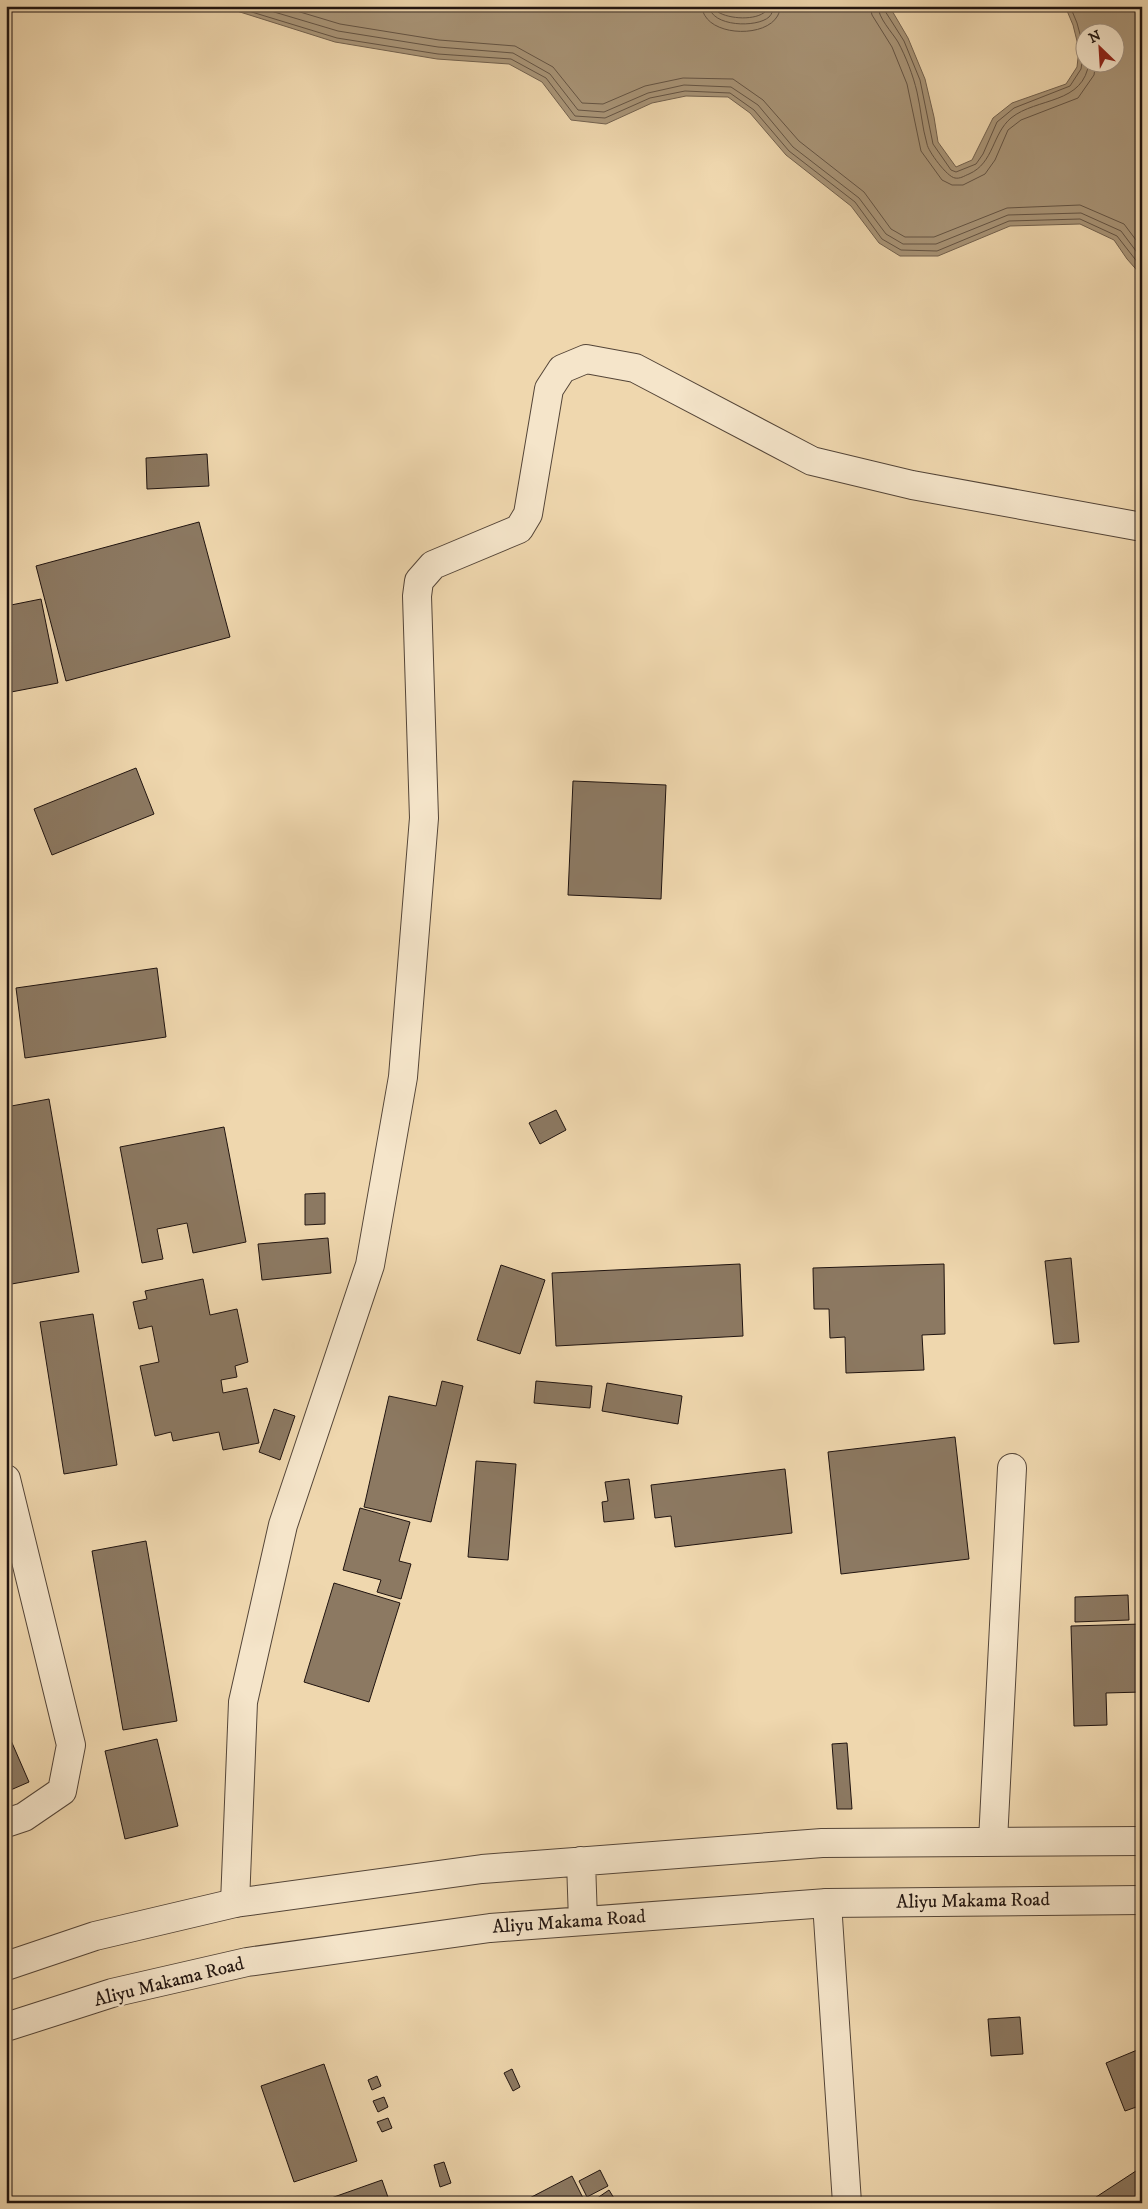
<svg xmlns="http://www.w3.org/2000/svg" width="1148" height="2209" font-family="'IM FELL DW Pica',serif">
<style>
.water{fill:#a99578;stroke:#72614e;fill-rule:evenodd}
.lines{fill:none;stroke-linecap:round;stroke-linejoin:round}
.shore{stroke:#645444;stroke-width:1}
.building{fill:#8c7962;stroke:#201410}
.minor-casing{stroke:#544538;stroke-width:30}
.tertiary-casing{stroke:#544538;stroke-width:30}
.minor{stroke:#f5e5ca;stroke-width:28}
.tertiary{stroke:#f5e5ca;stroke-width:28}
.labels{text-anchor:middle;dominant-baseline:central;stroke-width:5;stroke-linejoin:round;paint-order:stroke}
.street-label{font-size:19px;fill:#201410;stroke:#f5e5ca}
</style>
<rect width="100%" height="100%" fill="#efd7ae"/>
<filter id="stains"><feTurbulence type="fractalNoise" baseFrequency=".004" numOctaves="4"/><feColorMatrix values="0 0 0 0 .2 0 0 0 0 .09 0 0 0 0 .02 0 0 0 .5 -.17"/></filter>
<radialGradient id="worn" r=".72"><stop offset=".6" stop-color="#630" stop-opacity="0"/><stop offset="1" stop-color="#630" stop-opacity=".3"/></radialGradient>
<path class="water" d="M221 6H716C732 13 745 12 762 10V6H886L891 9 908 38 925 79 934 117 938 142 956 167 972 160 993 118 1012 103 1066 84 1077 67 1079 49 1073 25 1065 6H1142V276L1127 259 1114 240 1080 224 1010 226 938 256H900L879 243 851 206 786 155 750 113 728 97 686 96 652 103 606 124 571 120 542 82 509 64 437 59 335 42ZM1086 32H1116V62H1086Z"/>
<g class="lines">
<path class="shore" d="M232 6 337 38 438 54 511 59 546 78 575 116 605 118 650 98 685 91 730 93 754 110 789 151 855 202 882 239 901 250 937 251 1009 221 1080 219 1117 236 1142 268
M254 6 338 31 438 47 513 53 550 74 578 110 604 112 648 93 684 85 731 87 758 105 793 147 859 198 886 234 903 244H936L1008 215 1081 213 1121 231 1142 259
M280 6 340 24 439 40 515 46 553 67 582 103 603 104 645 86 683 78 733 79 763 100 799 141 864 192 891 229 905 237H934L1007 208 1080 205 1124 224 1142 248
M702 6C703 40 781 40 780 6
M709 6C711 27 757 28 769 17 772 14 773 11 773 6
M716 6 718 12C729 19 756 21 766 11L767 6
M870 6 872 15 892 47 907 84 921 151 942 180 952 185H963L985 174 995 160 1008 130 1021 120 1078 98 1094 75 1096 62
M878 6C878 18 892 32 898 42 906 57 913 75 917 92 921 109 922 127 927 144 928 151 947 177 955 178 960 179 964 176 969 174 994 163 992 134 1011 118 1037 97 1084 105 1089 62
M884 6 885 11 904 41 920 80 933 144 951 170 956 172 976 164 983 154 997 122 1014 108 1070 86 1081 69 1084 49 1077 23 1070 6"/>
</g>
<path class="building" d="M207 454 209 486 147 489 146 458Z
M199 522 230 637 66 681 36 566Z
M41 599 58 683 6 693V606Z
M136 768 154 814 52 855 34 809Z
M573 781 666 785 661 899 568 895Z
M6 898H8L11 924 6 925Z
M157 968 166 1037 25 1058 16 988Z
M49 1099 79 1272 6 1285V1107Z
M556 1110 566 1130 540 1144 529 1123Z
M224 1127 246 1242 193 1253 187 1223 157 1229 163 1259 142 1263 120 1147Z
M325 1193V1224L305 1225V1194Z
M328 1238 331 1273 262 1280 258 1244Z
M1071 1258 1079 1342 1054 1344 1045 1261Z
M740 1264 743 1336 556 1346 552 1273Z
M944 1264 945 1334 922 1335 924 1370 846 1373 845 1337 830 1338 829 1309H814L813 1268Z
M501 1265 545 1280 520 1354 477 1340Z
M203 1279 210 1315 237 1309 248 1362 235 1366 237 1377 221 1380 223 1393 247 1388 259 1443 223 1450 219 1432 173 1441 171 1432 155 1436 140 1366 159 1362 152 1326 139 1329 133 1302 147 1299 145 1291Z
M93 1314 117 1465 64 1474 40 1322Z
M442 1381 463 1386 431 1522 364 1507 389 1396 436 1406Z
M536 1381 592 1386 590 1408 534 1403Z
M607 1383 682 1396 678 1424 602 1411Z
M274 1409 295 1416 280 1460 259 1452Z
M955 1437 969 1559 841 1574 828 1452Z
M476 1461 516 1464 508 1560 468 1557Z
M785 1469 792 1533 675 1547 671 1516 655 1518 651 1485Z
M629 1479 634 1519 604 1522 602 1502 608 1501 605 1482Z
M360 1508 410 1522 399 1561 411 1564 401 1599 377 1592 381 1580 343 1570Z
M146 1541 177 1721 123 1730 92 1551Z
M334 1583 400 1603 369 1702 304 1682Z
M1128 1595 1129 1620 1075 1622V1597Z
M1142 1624V1692L1106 1693 1107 1725 1074 1726 1071 1626Z
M6 1729 29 1782 6 1792Z
M157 1739 178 1826 125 1839 105 1751Z
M847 1743 852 1809H837L832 1744Z
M1020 2017 1023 2054 991 2056 988 2019Z
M1142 2048V2105L1125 2111 1106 2063Z
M324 2064 357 2161 294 2182 261 2086Z
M512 2069 520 2087 513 2091 504 2073Z
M377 2076 381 2086 372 2090 368 2080Z
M384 2097 388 2107 378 2112 373 2101Z
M388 2118 392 2128 382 2132 377 2122Z
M444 2162 451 2183 440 2187 434 2165Z
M1142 2167V2203H1087Z
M600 2170 608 2186 587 2197 579 2181Z
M572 2176 583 2198 574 2203H520Z
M382 2180 390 2203H317Z
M609 2190 617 2203H590Z"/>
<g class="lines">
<g class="minor-casing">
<path id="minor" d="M6 1479 71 1745 62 1791 24 1817 6 1823
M993 1841 1012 1468
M235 1903 243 1702 283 1525 370 1265 403 1077 424 818 417 596 419 581 433 565 519 529 528 514 549 389 562 369 586 359 635 368 812 461 912 485 1142 527
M827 1903 847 2203"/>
</g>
<g class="tertiary-casing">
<path id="tertiary" d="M581 1861 583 1921
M6 1966 95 1936 235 1903 482 1869 822 1843 1142 1841
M6 2027 112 1993 247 1962 490 1928 827 1903 1142 1900"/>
</g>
<use href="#minor" class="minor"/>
<use href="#tertiary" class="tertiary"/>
</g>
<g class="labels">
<g class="street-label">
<text transform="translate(973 1901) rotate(-1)">Aliyu Makama Road</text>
<text transform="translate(569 1922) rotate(-4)">Aliyu Makama Road</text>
<text transform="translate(169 1982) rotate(-14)">Aliyu Makama Road</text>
</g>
</g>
<rect width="1148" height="2209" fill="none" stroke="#efd7ae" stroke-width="25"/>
<rect x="8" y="8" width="1133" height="2194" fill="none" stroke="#201410" stroke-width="2.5"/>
<rect x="12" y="12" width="1123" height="2184" fill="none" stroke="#201410"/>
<g transform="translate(1100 48) rotate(335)"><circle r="24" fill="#f5e5ca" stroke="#a09180"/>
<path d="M0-4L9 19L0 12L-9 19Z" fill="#8f2418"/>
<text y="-8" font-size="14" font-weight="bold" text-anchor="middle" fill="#201410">N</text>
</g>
<rect width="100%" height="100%" filter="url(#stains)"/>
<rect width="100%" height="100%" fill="url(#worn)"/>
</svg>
